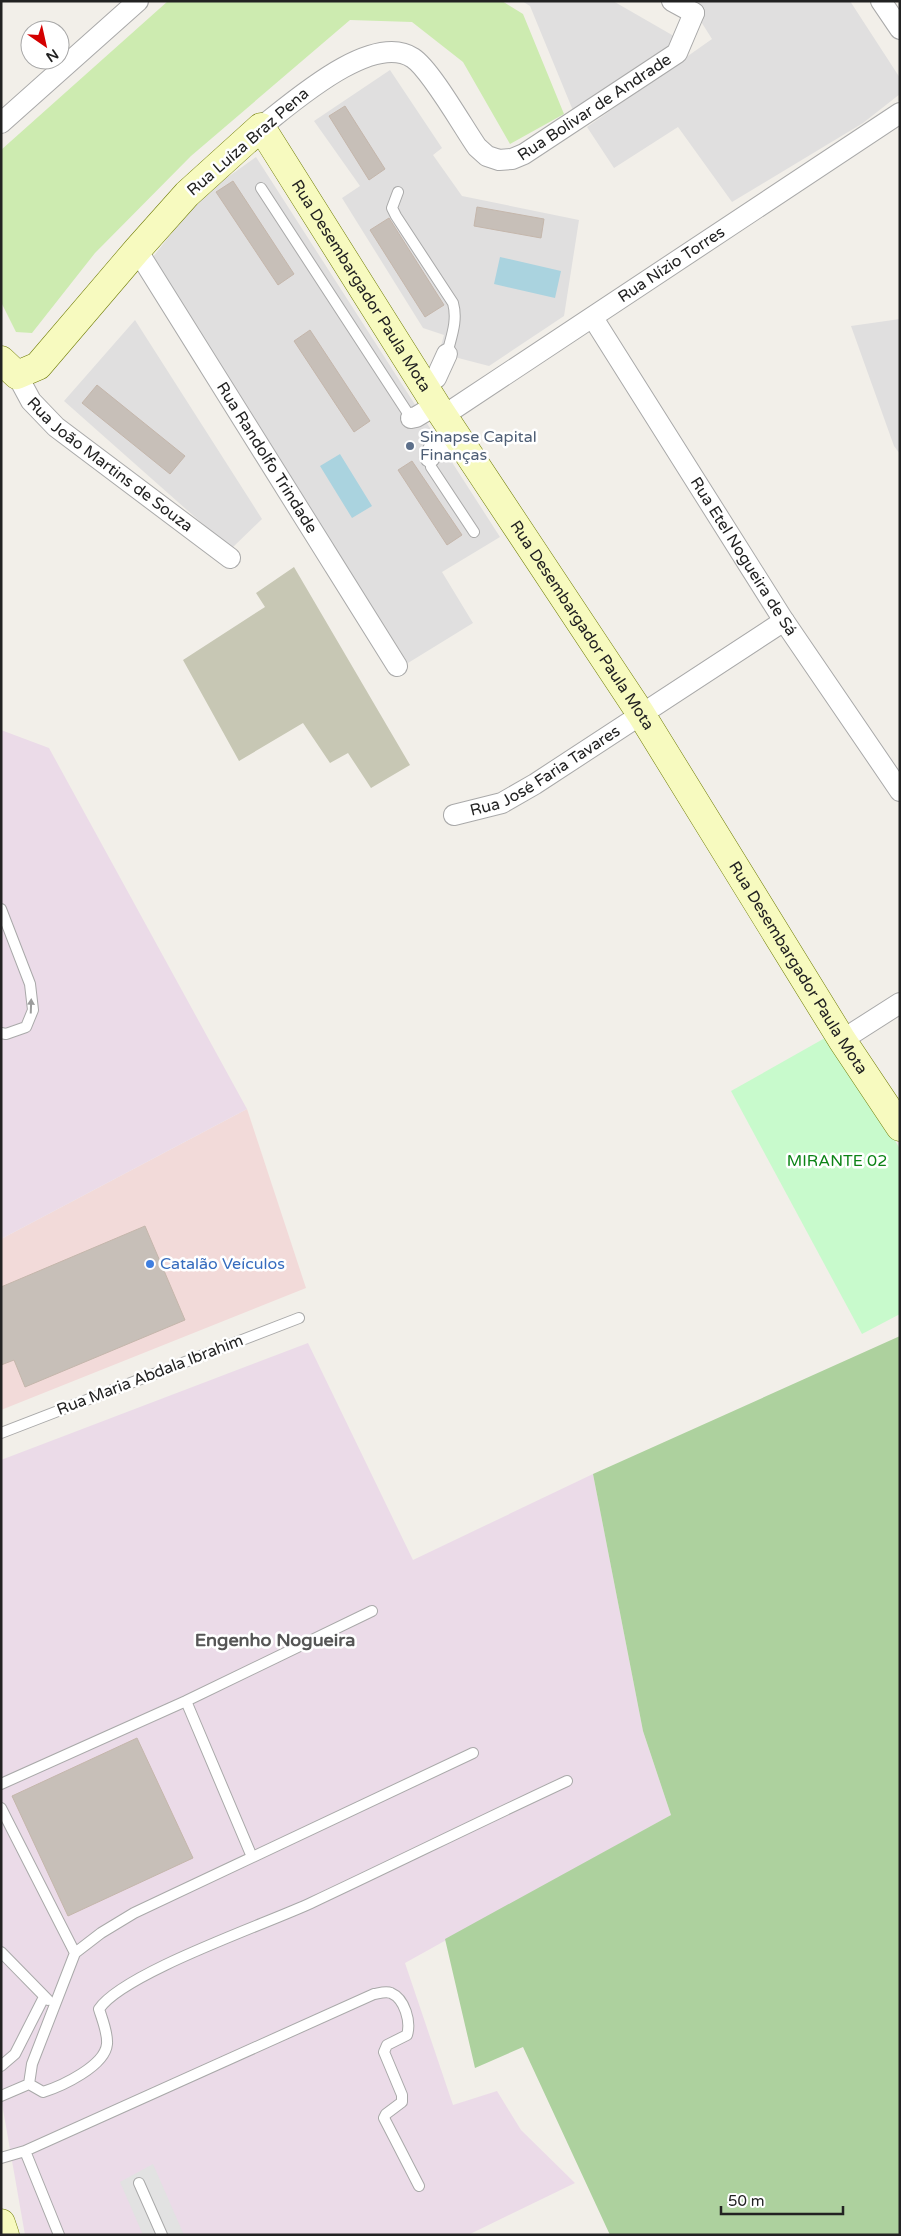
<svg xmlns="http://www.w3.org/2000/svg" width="901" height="2236" font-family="'Varela Round',sans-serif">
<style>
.residential{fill:#e0dfdf}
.commercial{fill:#f2dad9}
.industrial{fill:#ebdbe8}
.construction{fill:#c7c7b4}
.grass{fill:#cdebb0}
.forest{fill:#add19e}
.park{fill:#c8facc}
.parking{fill:#e2e2e2}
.water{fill:#aad3df}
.building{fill:#c7bfb8;stroke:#c4b6ab}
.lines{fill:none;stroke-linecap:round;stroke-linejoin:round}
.lane-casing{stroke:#a9a9a9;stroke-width:12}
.street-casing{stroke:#a9a9a9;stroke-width:22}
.secondary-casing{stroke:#707d05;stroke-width:29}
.lane{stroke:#fff;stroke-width:10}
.street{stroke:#fff;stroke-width:20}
.secondary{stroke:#f7fabf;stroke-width:28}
.oneway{fill:#9c9c9c}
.service-dot{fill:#5c6f8a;stroke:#fff;stroke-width:2}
.shop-dot{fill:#3f7fe0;stroke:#fff;stroke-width:2}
.labels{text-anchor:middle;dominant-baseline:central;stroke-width:5;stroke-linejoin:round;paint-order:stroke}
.street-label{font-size:16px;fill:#222;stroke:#fff}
.service-label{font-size:16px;fill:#4e5e75;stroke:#fff;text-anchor:start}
.park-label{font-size:16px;fill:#0c8416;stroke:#fff}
.shop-label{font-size:16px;fill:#366cbe;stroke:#fff;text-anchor:start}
.neighbourhood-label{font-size:18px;font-weight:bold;fill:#555;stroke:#fff}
</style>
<rect width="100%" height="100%" fill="#f2efe9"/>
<path class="residential" d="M522 1H613L679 39 574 113 530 6Z
M688 1H850L900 78V94L863 123 732 202 678 127 614 168 587 127 712 39Z
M390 70 442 148 433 155 462 196 579 220 564 316 489 366 439 353 444 335 423 328 342 198 360 186 314 121Z
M256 157 500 537 442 572 473 623 408 663 206 345 153 257 200 197Z
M900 319V454L894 446 851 326Z
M135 320 262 519 231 549 64 401Z"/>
<path class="commercial" d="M247 1109 306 1288 1 1410V1239Z"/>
<path class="industrial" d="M1 730 49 748 247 1109 1 1239Z
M308 1343 413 1560 593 1474 643 1731 671 1815 405 1963 453 2105 497 2091 521 2130 575 2183 468 2235H25L1 2098V1460Z"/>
<path class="construction" d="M294 567 410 765 371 788 348 753 330 763 303 723 239 761 183 660 265 607 256 593Z"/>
<path class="grass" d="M168 1H502L523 14 564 114 510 144 463 62 412 22 350 20 191 156 95 253 32 333 16 332 1 302V150Z"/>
<path class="forest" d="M900 1336V2235H610L523 2047 475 2068 445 1939 671 1815 643 1731 593 1474Z"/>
<path class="park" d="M832 1034 900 1149V1314L862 1334 731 1091Z"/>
<path class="parking" d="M153 2164 184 2235H143L120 2182Z"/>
<path class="water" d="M500 257 561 271 555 298 494 284Z
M340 454 372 506 352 518 320 466Z"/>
<path class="building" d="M345 106 385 169 369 180 329 116Z
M233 181 294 274 278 285 216 192Z
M477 207 544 219 541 238 474 226Z
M389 218 444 305 425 317 370 230Z
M310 330 370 421 354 432 294 341Z
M97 385 185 456 170 474 82 403Z
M412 461 462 535 447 545 398 470Z
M145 1226 185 1320 25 1387 14 1360 1 1365V1287Z
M137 1738 193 1858 68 1916 12 1796Z"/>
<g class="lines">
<g class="lane-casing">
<path id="lane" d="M261 188 411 418
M398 192 392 208 396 216 453 303C458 321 451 337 447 354
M430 457 431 467 474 532
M1 909 30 984 33 1010 26 1027 6 1034 1 1033
M1 1433 299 1318
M186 1701 252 1857
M1 1784 186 1701 372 1611
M1 1808 75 1953
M1 1952 48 2000
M1 2066 15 2054 44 1997
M29 2084 43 2092C62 2086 105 2066 107 2044 108 2033 102 2019 99 2009 123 1973 266 1924 311 1903 396 1863 481 1821 567 1781
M1 2096 29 2084 32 2064 75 1953 101 1933 134 1913 473 1753
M1 2158 25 2151
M139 2183 162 2235
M59 2235 25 2151 374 1994C380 1993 386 1991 391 1993 405 1999 411 2022 407 2035L387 2045 384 2052 402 2095V2102L386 2114 384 2118 419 2186"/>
</g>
<g class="street-casing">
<g id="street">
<path d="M672 1 694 13"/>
<path d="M881 1 900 29"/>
<path d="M1 123 138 1"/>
<path id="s1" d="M261 127C292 103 372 31 413 58 431 70 463 127 477 147L487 156 499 160 512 159 524 154 677 53 694 13"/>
<path id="s2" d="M137 250 397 666"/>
<path id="s3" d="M593 318 784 621 900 791"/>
<path id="s4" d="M17 375 31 401 56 427 230 558"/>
<path d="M425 386 436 378 447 354"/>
<path id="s5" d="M443 416 900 113"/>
<path d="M411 418 416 417 436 405"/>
<path d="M430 457 434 448 455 433"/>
<path id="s6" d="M454 815 502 803 535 784 784 621"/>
<path d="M842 1040 900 1003"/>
</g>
</g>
<g class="secondary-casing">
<g id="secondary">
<path id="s7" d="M1 360 17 375 38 366 137 250 187 194 261 127 436 405 641 714 842 1040 900 1127"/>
<path d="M1 2223 5 2235"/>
</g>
</g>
<use href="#lane" class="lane"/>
<use href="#street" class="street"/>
<use href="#secondary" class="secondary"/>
</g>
<defs><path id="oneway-solid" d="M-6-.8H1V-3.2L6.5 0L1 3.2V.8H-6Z" transform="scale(1.25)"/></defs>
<use class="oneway" href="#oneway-solid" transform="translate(31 1006) rotate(-88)"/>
<circle class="service-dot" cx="410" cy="446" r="5"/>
<circle class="shop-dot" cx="150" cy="1264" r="5"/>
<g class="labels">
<g class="street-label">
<text stroke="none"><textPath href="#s1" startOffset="422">Rua Bolivar de Andrade</textPath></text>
<text transform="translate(248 142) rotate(-41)">Rua Luíza Braz Pena</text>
<text stroke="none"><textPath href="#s5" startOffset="274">Rua Nízio Torres</textPath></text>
<text stroke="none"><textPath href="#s7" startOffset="560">Rua Desembargador Paula Mota</textPath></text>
<text stroke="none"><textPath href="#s2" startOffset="245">Rua Randolfo Trindade</textPath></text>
<text stroke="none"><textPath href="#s4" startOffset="131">Rua João Martins de Souza</textPath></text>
<text stroke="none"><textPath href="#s3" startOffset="282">Rua Etel Nogueira de Sá</textPath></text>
<text stroke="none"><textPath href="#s7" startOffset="965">Rua Desembargador Paula Mota</textPath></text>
<text stroke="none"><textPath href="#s6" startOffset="102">Rua José Faria Tavares</textPath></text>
<text stroke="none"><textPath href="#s7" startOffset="1370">Rua Desembargador Paula Mota</textPath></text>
<text transform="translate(150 1375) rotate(-21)">Rua Maria Abdala Ibrahim</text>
</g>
<g class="service-label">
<text x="420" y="437">Sinapse Capital<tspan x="420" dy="18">Finanças</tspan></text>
</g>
<g class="park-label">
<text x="837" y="1161">MIRANTE 02</text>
</g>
<g class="shop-label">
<text x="160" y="1264">Catalão Veículos</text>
</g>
<g class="neighbourhood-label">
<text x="275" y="1640">Engenho Nogueira</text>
</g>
</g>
<rect width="901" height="2236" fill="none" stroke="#222222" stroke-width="5"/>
<g transform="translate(45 45) rotate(146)"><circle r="24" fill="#ffffff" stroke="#a7a7a7"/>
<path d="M0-4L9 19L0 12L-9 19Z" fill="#d40000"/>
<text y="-8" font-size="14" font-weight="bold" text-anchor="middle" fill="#222222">N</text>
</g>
<path d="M721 2206v8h122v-8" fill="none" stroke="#222222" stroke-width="2.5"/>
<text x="728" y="2206" font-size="15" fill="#222222" stroke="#ffffff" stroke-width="4" paint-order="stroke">50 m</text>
</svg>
